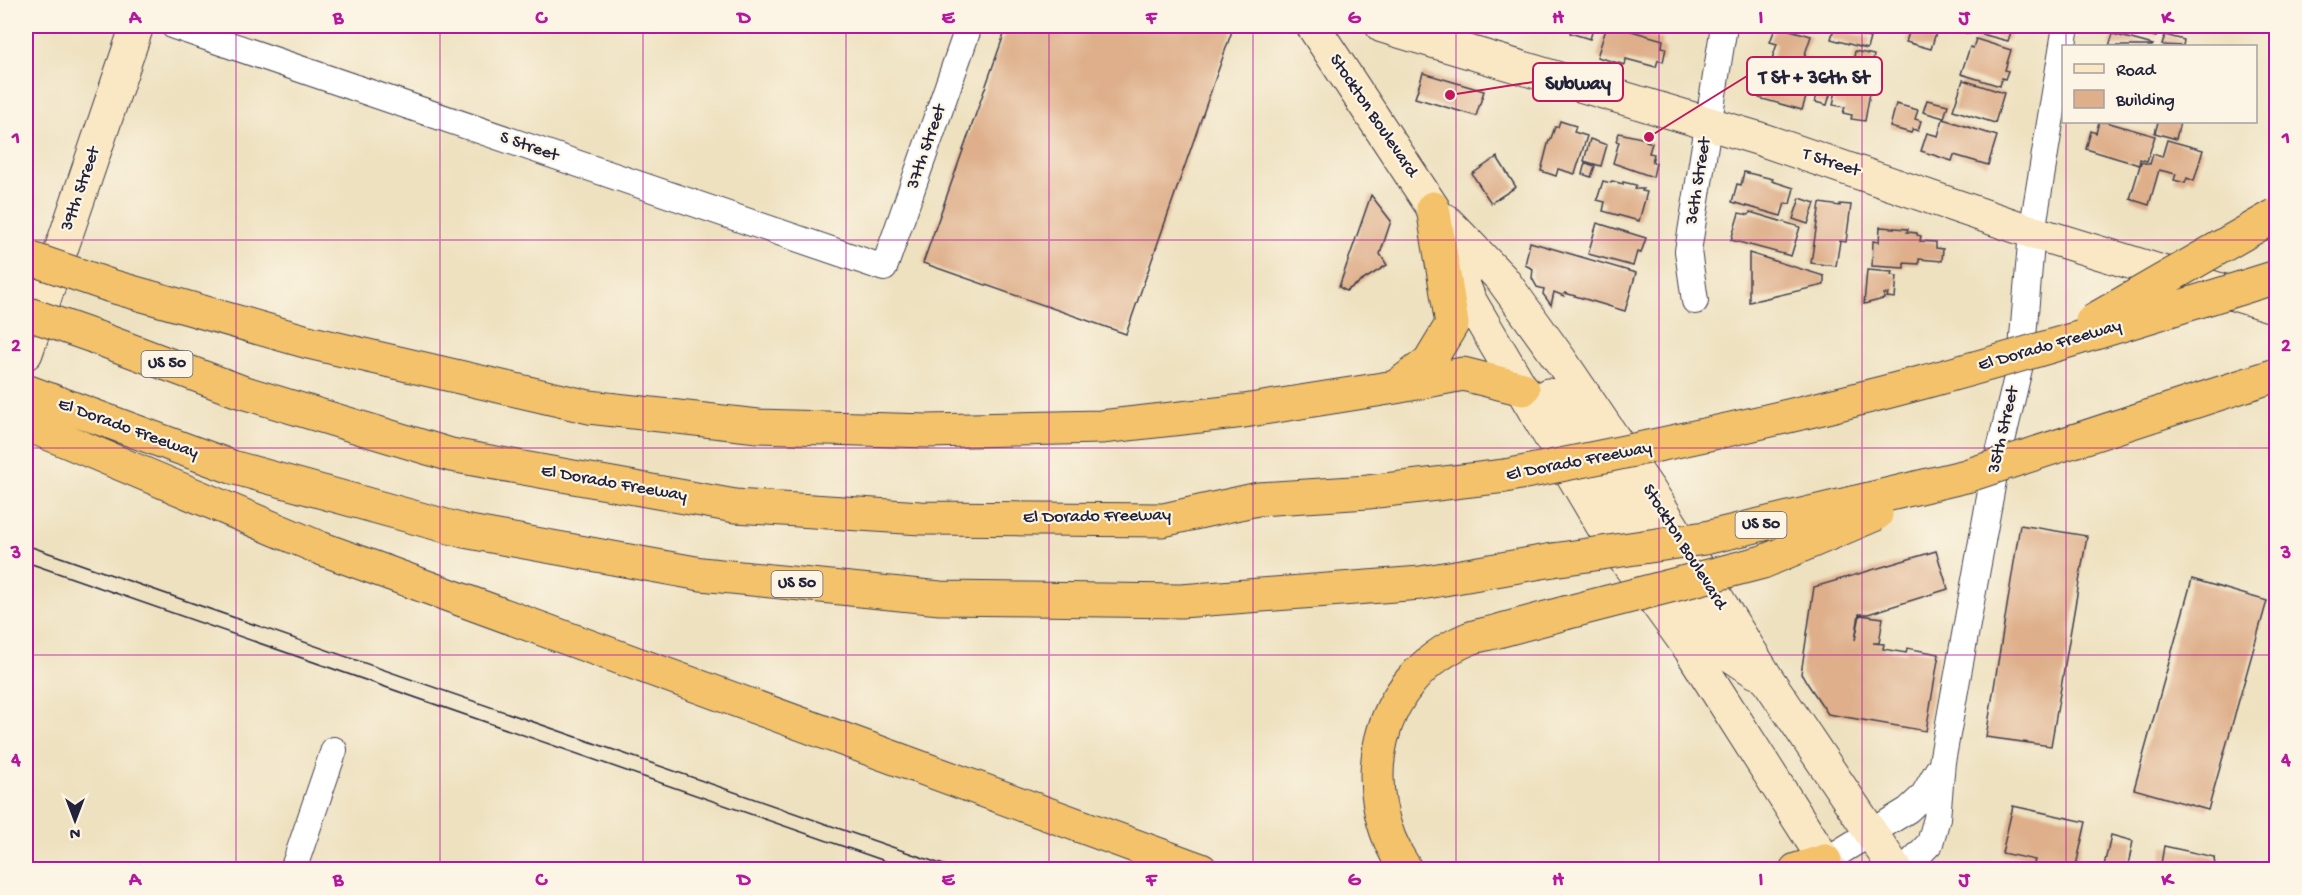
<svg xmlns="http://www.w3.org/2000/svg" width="2302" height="895" font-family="'Gochi Hand',sans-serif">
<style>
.building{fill:#deaf8a}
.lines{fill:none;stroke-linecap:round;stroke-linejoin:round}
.street-casing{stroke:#413f4f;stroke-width:28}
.secondary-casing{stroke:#413f4f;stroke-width:35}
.highway-casing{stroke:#413f4f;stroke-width:35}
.street{stroke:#fff;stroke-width:26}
.secondary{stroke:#fae7c3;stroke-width:33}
.highway{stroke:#f3c26a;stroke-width:33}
.tram{stroke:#22223b;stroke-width:1.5}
.highway-bridge-casing{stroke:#413f4f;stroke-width:35;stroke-linecap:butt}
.highway-bridge{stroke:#f3c26a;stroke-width:33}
.grid{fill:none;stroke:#b5179e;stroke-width:1.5;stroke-opacity:0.55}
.labels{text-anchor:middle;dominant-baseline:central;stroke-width:4.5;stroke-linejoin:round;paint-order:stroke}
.shield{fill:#fcf5e5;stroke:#63616e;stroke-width:1.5}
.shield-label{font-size:16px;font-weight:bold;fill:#22223b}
.street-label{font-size:18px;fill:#22223b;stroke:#fcf5e5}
.leader{fill:none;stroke:#c2185b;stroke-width:2}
.callout-dot{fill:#c2185b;stroke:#fcf5e5;stroke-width:2}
.callout{fill:#fcf5e5;stroke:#c2185b;stroke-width:2}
.callout-label{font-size:20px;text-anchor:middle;font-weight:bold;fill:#22223b}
.neatline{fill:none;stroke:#b5179e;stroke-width:2}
.grid-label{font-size:20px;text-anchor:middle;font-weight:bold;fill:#b5179e}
</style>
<rect width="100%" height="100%" fill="#fcf5e5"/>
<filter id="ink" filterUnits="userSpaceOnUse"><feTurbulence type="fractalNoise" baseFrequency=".0167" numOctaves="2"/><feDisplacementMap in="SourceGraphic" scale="12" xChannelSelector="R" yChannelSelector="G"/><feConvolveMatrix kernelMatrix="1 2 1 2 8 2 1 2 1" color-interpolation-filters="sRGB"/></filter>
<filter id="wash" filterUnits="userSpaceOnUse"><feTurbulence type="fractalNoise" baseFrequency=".008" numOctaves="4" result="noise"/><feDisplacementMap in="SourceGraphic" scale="24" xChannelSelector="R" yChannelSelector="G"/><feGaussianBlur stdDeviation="1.35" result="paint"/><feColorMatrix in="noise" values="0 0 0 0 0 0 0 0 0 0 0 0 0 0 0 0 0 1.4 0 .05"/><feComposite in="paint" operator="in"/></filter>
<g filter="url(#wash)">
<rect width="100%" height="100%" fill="#eee1c0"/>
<g id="blocks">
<path class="building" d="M1007 26H1216L1232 31 1126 334 923 263Z
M1572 26H1594L1590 39 1570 33Z
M1607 26H1614L1663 40 1662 47 1666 48 1663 62 1658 60 1656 67 1626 59 1625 65 1597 57Z
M1776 26 1811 36 1804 57 1815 60 1813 65 1833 71 1829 83 1802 76 1804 68 1772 59 1777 44 1770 42Z
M1911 26H1938L1931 49 1906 42Z
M1955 26H2013L2008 41 1970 31V34L1954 30Z
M2121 26H2160L2156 37Z
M1834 28 1870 38 1867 49 1831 39Z
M2113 34 2153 45 2152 46H2109Z
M2165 35 2184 40 2183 46 2162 45Z
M1976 39 2011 50 2005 70 2008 71 2005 79 2002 78 2000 86 1961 74 1970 47 1973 48Z
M1855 51 1874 55 1872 67 1853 64Z
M1767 70 1811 81 1802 110 1759 98Z
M1423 73 1484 91 1476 116 1415 98Z
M1839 75 1872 81 1865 121 1851 119 1852 115 1843 113 1845 107 1833 105Z
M1963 80 2004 93 1995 123 1953 110Z
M1820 84 1832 88 1827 105 1815 102Z
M1927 100 1948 105 1944 118 1923 112Z
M1896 104 1918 110 1915 119 1921 121 1918 131 1913 129 1911 133 1890 127Z
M1943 119 1997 136 1988 165 1954 155 1952 161 1921 151 1927 133 1938 136Z
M1560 121 1576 126 1574 132 1587 136 1575 174 1558 169 1556 176 1541 171 1549 140 1550 141 1555 127H1558Z
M2099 122H2106L2155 136 2147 161 2140 159 2139 165 2086 149 2091 131 2096 133Z
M2158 122H2180L2176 139 2155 133Z
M1619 133 1646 139V141L1652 143 1649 153 1654 154 1652 162 1656 163 1653 177 1613 163 1619 142 1616 141Z
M1590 139 1607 145 1601 166 1584 161Z
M2167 140 2203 150 2194 181 2187 178 2185 183 2174 180 2176 174 2159 170 2149 205 2130 199 2141 162 2150 164 2153 154 2162 157Z
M1497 157 1516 187 1491 203 1472 174Z
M1585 163 1595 166 1591 177 1582 174Z
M1744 172 1773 179 1772 181 1794 188 1790 204 1785 203 1781 216 1732 202 1737 184 1741 185Z
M1603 181 1611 183 1612 181 1623 184V182L1636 185 1635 189H1643L1642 191 1647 192 1639 221 1603 211 1605 202 1597 200Z
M1371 195 1391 221 1380 254 1387 265 1346 291 1339 287Z
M1800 198 1815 203 1808 224 1793 219Z
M1820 203 1840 206V204L1851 205 1846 242 1840 241 1836 266 1811 263Z
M1750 212 1800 227 1791 256 1731 240 1739 213 1749 215Z
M1597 223 1646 238 1641 253 1637 252 1633 266 1588 254Z
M1880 227 1908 229 1907 232 1917 233V235L1921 236 1920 241 1936 242V248L1943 249 1942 261 1919 259V264L1904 263V268L1872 266 1873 241 1879 242Z
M1530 242 1636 273 1625 311 1565 293 1564 296 1554 292 1551 305 1543 294 1544 289 1537 287 1532 278 1533 269 1525 265Z
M1749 253 1824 276V285L1749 302Z
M1867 270 1892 272 1891 275 1897 276 1895 298 1887 297 1888 294H1884V299L1864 304Z
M2020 525 2087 536 2051 746 1986 737Z
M1936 551 1948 589 1868 614H1859L1855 640 1860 615 1883 618 1879 643H1873L1884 644 1883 649 1906 653 1907 648 1939 654 1926 731 1828 714 1801 674 1814 587Z
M2192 579 2267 601 2208 810 2134 789Z
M2013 806 2086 822 2075 870 2047 866 2046 870H2032L2035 860 2002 853Z
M2111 835 2133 841 2127 870H2103Z
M2164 846 2214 857 2215 867 2220 870H2160Z"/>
</g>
</g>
<g filter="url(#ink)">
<use href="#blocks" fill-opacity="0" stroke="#413f4f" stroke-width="1.5"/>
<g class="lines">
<g class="street-casing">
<path id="street" d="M174 26 884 268 969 26
M1695 301 1688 251 1724 26
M1825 861 1908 810 1923 796 1938 770
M293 870 334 750
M1904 870 1930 843 1937 818 1942 762 1994 475 2021 360 2032 232 2066 26"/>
</g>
<g class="secondary-casing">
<path id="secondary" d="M1313 26 1433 208 1470 301 1611 540 1690 649 1831 870
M1382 26 1757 138 2032 232 2276 307
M1445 220 1502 279 1561 361 1657 502 1768 680 1896 870
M26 353 137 26
M1548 395 1551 396 1711 642 1756 672"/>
</g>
<g class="highway-casing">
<path id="highway" d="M111 286 308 342 589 407 758 426 928 431 1101 427 1244 411 1395 387 1463 374 1523 389
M95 337 239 391 451 455 735 506 921 518 1163 520 1258 499 1368 492 1505 476
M1397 386 1429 362 1452 324 1433 208
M26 391 232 467 464 531 701 574 940 598 1181 601 1421 583 1553 560
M26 424 320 548 1201 870
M1406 870C1352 789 1374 679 1468 639 1477 635 1489 634 1498 631 1521 625 1543 619 1565 613
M1796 870 1825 861"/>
</g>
<use href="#street" class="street"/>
<use href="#secondary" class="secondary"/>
<use href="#highway" class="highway"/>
<path class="tram" d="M26 545 958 870
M26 562 911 870"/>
<g class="highway-bridge-casing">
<path id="highway-bridge" d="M26 257 111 286
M26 313 95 337
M2092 321 2276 215
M1505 476C1644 449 1783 420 1920 383 2040 351 2158 314 2276 277
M1553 560 1705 538 1966 476 2276 375
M1565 613 1763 562 1876 514"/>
</g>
<use href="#highway-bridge" class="highway-bridge"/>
</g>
</g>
<path class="grid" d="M236 26V870M440 26V870M643 26V870M846 26V870M1049 26V870M1253 26V870M1456 26V870M1659 26V870M1862 26V870M2066 26V46M2066 122V870M26 240H2276M26 448H2276M26 655H2276"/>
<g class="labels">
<g class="shield">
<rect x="141.5" y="351" width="51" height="26" rx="4.5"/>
<rect x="1735.5" y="512" width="51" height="26" rx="4.5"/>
<rect x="771.5" y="571" width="51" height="26" rx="4.5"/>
</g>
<g class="shield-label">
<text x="167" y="364">US 50</text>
<text x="1761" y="525">US 50</text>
<text x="797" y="584">US 50</text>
</g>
<g class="street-label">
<text transform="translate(1373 116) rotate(56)">Stockton Boulevard</text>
<text transform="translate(529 147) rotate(19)">S Street</text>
<text transform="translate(927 147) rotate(-71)">37th Street</text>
<text transform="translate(1831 163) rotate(18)">T Street</text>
<text transform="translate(1699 181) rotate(-81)">36th Street</text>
<text transform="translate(81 189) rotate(-71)">39th Street</text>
<text transform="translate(2050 346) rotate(-16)">El Dorado Freeway</text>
<text transform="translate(128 429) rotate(20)">El Dorado Freeway</text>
<text transform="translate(2004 430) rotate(-77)">35th Street</text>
<text transform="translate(1579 462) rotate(-11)">El Dorado Freeway</text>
<text transform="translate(614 484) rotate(10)">El Dorado Freeway</text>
<text transform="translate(1097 517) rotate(-1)">El Dorado Freeway</text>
<text transform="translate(1684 547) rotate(58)">Stockton Boulevard</text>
</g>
</g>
<path class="leader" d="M1649 137L1747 76M1450 95L1533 82"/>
<g class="callout-dot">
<circle cx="1649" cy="137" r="6"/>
<circle cx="1450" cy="95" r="6"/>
</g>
<g class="callout">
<rect x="1747" y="57" width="135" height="38" rx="6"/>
<rect x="1533" y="63" width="90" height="38" rx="6"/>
</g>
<g class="callout-label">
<text x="1814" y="83">T St + 36th St</text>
<text x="1578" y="89">Subway</text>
</g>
<rect width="2302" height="895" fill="none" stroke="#fcf5e5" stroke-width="66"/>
<rect x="2062" y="45" width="195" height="78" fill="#fcf5e5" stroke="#a5a1a1" stroke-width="1.5"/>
<rect x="2074" y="64" width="30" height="9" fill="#fae7c3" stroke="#a5a1a1" stroke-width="1.5"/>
<text x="2116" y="75" font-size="18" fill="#22223b">Road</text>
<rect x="2074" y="90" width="30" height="18" fill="#deaf8a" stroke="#a5a1a1" stroke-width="1.5"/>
<text x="2116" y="105" font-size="18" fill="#22223b">Building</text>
<g transform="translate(75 820) rotate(180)" stroke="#fcf5e5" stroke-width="4.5" paint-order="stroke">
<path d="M0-4.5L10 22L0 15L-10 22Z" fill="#22223b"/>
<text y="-9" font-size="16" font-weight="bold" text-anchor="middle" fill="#22223b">N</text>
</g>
<rect x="33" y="33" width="2236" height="829" class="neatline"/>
<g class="grid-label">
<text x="135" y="23">A</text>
<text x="338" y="23">B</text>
<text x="541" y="23">C</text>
<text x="744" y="23">D</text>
<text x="948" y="23">E</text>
<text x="1151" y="23">F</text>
<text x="1354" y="23">G</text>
<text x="1558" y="23">H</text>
<text x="1761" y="23">I</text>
<text x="1964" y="23">J</text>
<text x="2167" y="23">K</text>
<text x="16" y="143">1</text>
<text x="2286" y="143">1</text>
<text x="16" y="351">2</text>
<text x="2286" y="351">2</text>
<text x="16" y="558">3</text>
<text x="2286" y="558">3</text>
<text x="16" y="765">4</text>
<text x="2286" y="765">4</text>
<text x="135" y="885">A</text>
<text x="338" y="885">B</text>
<text x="541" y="885">C</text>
<text x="744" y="885">D</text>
<text x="948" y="885">E</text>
<text x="1151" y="885">F</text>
<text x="1354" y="885">G</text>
<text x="1558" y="885">H</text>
<text x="1761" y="885">I</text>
<text x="1964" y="885">J</text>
<text x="2167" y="885">K</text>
</g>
</svg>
